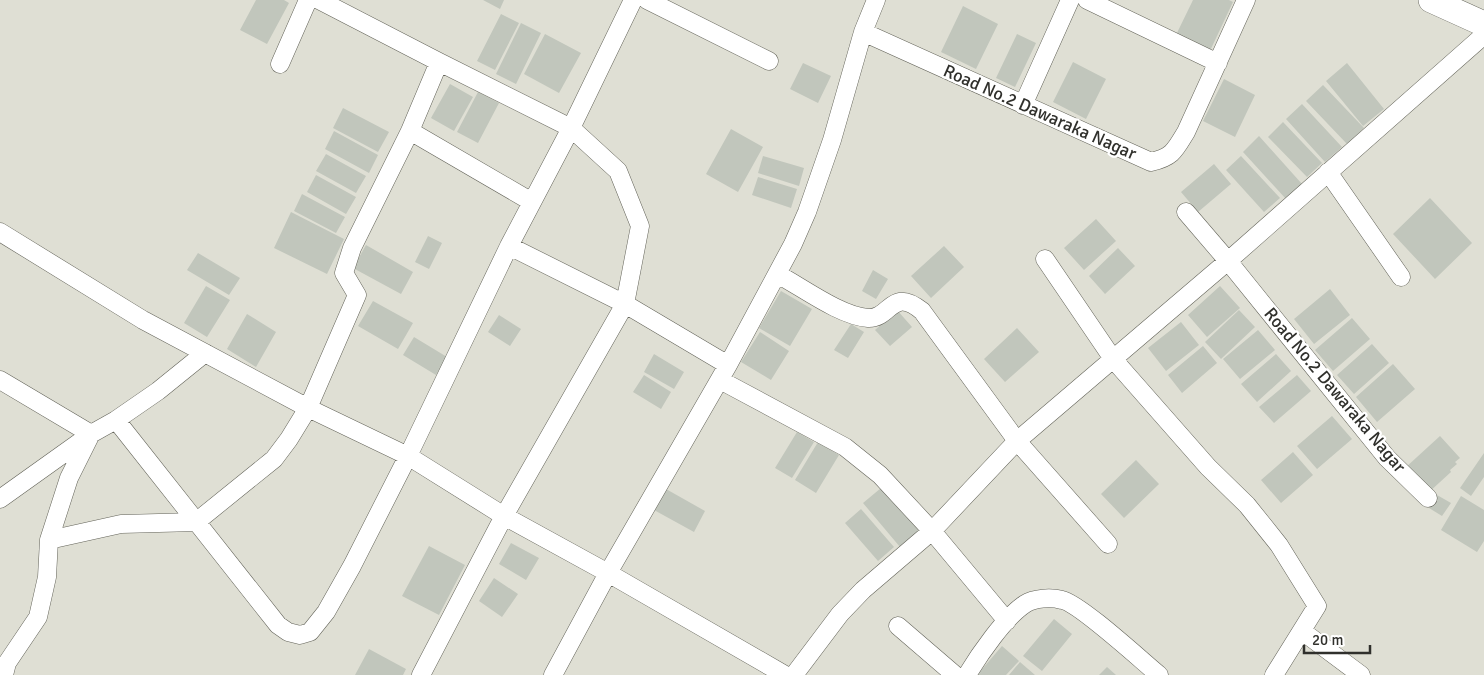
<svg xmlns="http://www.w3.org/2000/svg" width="1484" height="675" font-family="Signika,sans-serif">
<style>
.building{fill:#c1c6bc}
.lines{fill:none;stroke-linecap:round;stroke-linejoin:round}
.street-casing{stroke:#636359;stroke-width:19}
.secondary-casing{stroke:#636359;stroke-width:26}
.street{stroke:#fff;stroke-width:18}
.secondary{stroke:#fff;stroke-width:25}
.labels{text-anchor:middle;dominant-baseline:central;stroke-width:4.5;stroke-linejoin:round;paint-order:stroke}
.street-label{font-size:18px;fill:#30302c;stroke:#fff}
</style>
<rect width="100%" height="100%" fill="#dfdfd4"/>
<path class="building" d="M256 0H284L289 3 267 44 240 30Z
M483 0H504L500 9Z
M1193 0H1229L1233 2 1209 53 1175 37Z
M963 6 998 24 976 69 941 52Z
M501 14 519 23 495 70 477 61Z
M521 23 541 33 516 84 496 74Z
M545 34 581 53 559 93 524 74Z
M1017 34 1036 43 1015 87 996 78Z
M1073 62 1106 79 1086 119 1053 102Z
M803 63 831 76 818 103 790 89Z
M1347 63 1384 109 1363 126 1326 81Z
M1224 79 1255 95 1235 137 1203 121Z
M450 84 473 97 454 131 431 118Z
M1323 85 1364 128 1347 144 1306 101Z
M478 92 499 103 478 143 457 132Z
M1302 104 1342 147 1325 162 1286 119Z
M343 108 389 132 378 152 333 128Z
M1283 122 1322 163 1307 177 1268 137Z
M731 129 763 147 738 192 706 174Z
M334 131 378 155 369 173 325 149Z
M1259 136 1302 184 1286 199 1243 152Z
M326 154 366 176 356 193 316 171Z
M763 156 804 168 799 186 758 173Z
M1241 156 1280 198 1264 212 1226 170Z
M1214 164 1231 184 1198 212 1181 192Z
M316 175 356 197 346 214 307 192Z
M758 177 797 189 791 208 752 195Z
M302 194 345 217 336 233 294 211Z
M1430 198 1472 243 1435 279 1393 234Z
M291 212 344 239 327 274 274 248Z
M1096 219 1116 241 1084 270 1064 248Z
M428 236 442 243 429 269 415 262Z
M366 245 413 272 401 294 353 268Z
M944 246 964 267 931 298 911 276Z
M1118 248 1135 266 1105 294 1089 276Z
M198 253 240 278 229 295 187 270Z
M873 270 888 279 876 299 862 291Z
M206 286 230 300 207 337 184 323Z
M1220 286 1240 308 1207 337 1188 315Z
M1330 289 1350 315 1314 344 1294 319Z
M781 291 812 309 790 346 759 328Z
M373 301 413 323 398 349 358 326Z
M897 310 912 327 890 346 875 330Z
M1239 310 1255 327 1221 359 1205 342Z
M247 314 276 332 256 367 227 349Z
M499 315 521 329 510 346 488 332Z
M1352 318 1370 339 1333 371 1315 350Z
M1181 322 1199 345 1166 371 1148 348Z
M851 324 864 332 848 358 834 350Z
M1017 328 1039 352 1005 382 984 359Z
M1258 330 1275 350 1240 379 1223 359Z
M760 332 789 351 771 380 741 362Z
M414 337 447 357 436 375 403 355Z
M1372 344 1389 363 1354 394 1337 375Z
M1203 346 1217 363 1182 393 1168 375Z
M654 354 684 372 674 389 644 372Z
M1276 354 1291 371 1257 402 1241 384Z
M1393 364 1415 389 1377 422 1356 397Z
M644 375 671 392 661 409 633 392Z
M1297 375 1311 391 1274 423 1259 407Z
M1332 416 1352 439 1317 469 1297 446Z
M797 432 814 442 792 478 775 468Z
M1440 436 1460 458 1455 462 1457 464 1450 470 1451 472 1428 493 1405 468Z
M818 442 839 455 816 493 795 480Z
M1293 452 1313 475 1281 503 1261 480Z
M1484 453V477L1471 496 1460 488Z
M1136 460 1159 484 1124 518 1101 494Z
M881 488 932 531 900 547 863 503Z
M666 489 705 511 694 532 654 510Z
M1437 495 1451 503 1442 516 1429 508Z
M1461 496 1484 510V541L1477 552 1441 530Z
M861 509 894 547 878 561 845 523Z
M511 543 539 558 526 580 499 564Z
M429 546 465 565 439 615 402 596Z
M494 578 518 594 502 617 479 601Z
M1054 619 1072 634 1042 671 1023 656Z
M1002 646 1019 661 1006 675H977Z
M369 649 406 669 403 675H355Z
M1020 662 1035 675H1009Z
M1107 667 1116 675H1099Z"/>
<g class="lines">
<g class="street-casing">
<path id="street" d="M319 0 439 62 571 128 618 171 640 226 625 304 504 516 421 675
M647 0 769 61
M1087 0 1218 63
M863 32 1151 162C1173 157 1175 150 1186 132L1246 0
M280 64 308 0
M1023 105 1070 0
M410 131 532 202
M1328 172 1401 277
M1186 212 1228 261 1387 458 1428 498
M0 232 143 320 308 408 408 456 504 516 608 573 785 675
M509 246 625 304 728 365
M1045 259 1113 359 1208 467 1247 505 1279 545 1317 606 1274 675
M777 274C802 287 840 316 868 318 891 319 891 286 922 311L1017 441 1108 544
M0 380 91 434 0 499
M720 380 845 447 880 475 932 531 1007 621
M116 420 278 625 288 632 300 635 310 632 326 612 352 566 408 456 509 246 571 128 633 0
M49 540 121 524 196 522 274 459 289 439 308 408 357 295 344 273 352 248 410 131 439 62
M898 626 955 675
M1302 631 1361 675
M4 675 7 663 38 617 47 577 49 540 69 478 91 434 116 420 158 391 205 353
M553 675 608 573 728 365 793 244 807 212 832 140 863 32 876 0
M794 675 840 614 863 590 932 531 1017 441 1228 261 1484 35
M967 675C979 655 1005 617 1025 604 1034 598 1051 597 1062 600 1079 603 1142 661 1159 675"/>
</g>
<g class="secondary-casing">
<path id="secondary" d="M1431 0 1484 24"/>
</g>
<use href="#street" class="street"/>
<use href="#secondary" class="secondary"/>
</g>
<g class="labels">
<g class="street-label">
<text transform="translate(1040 112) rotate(24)">Road No.2 Dawaraka Nagar</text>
<text transform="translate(1335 390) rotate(50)">Road No.2 Dawaraka Nagar</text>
</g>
</g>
<path d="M1304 645v8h66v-8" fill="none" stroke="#30302c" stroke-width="2.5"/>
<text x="1312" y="645" font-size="15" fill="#30302c" stroke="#ffffff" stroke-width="4" paint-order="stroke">20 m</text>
</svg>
